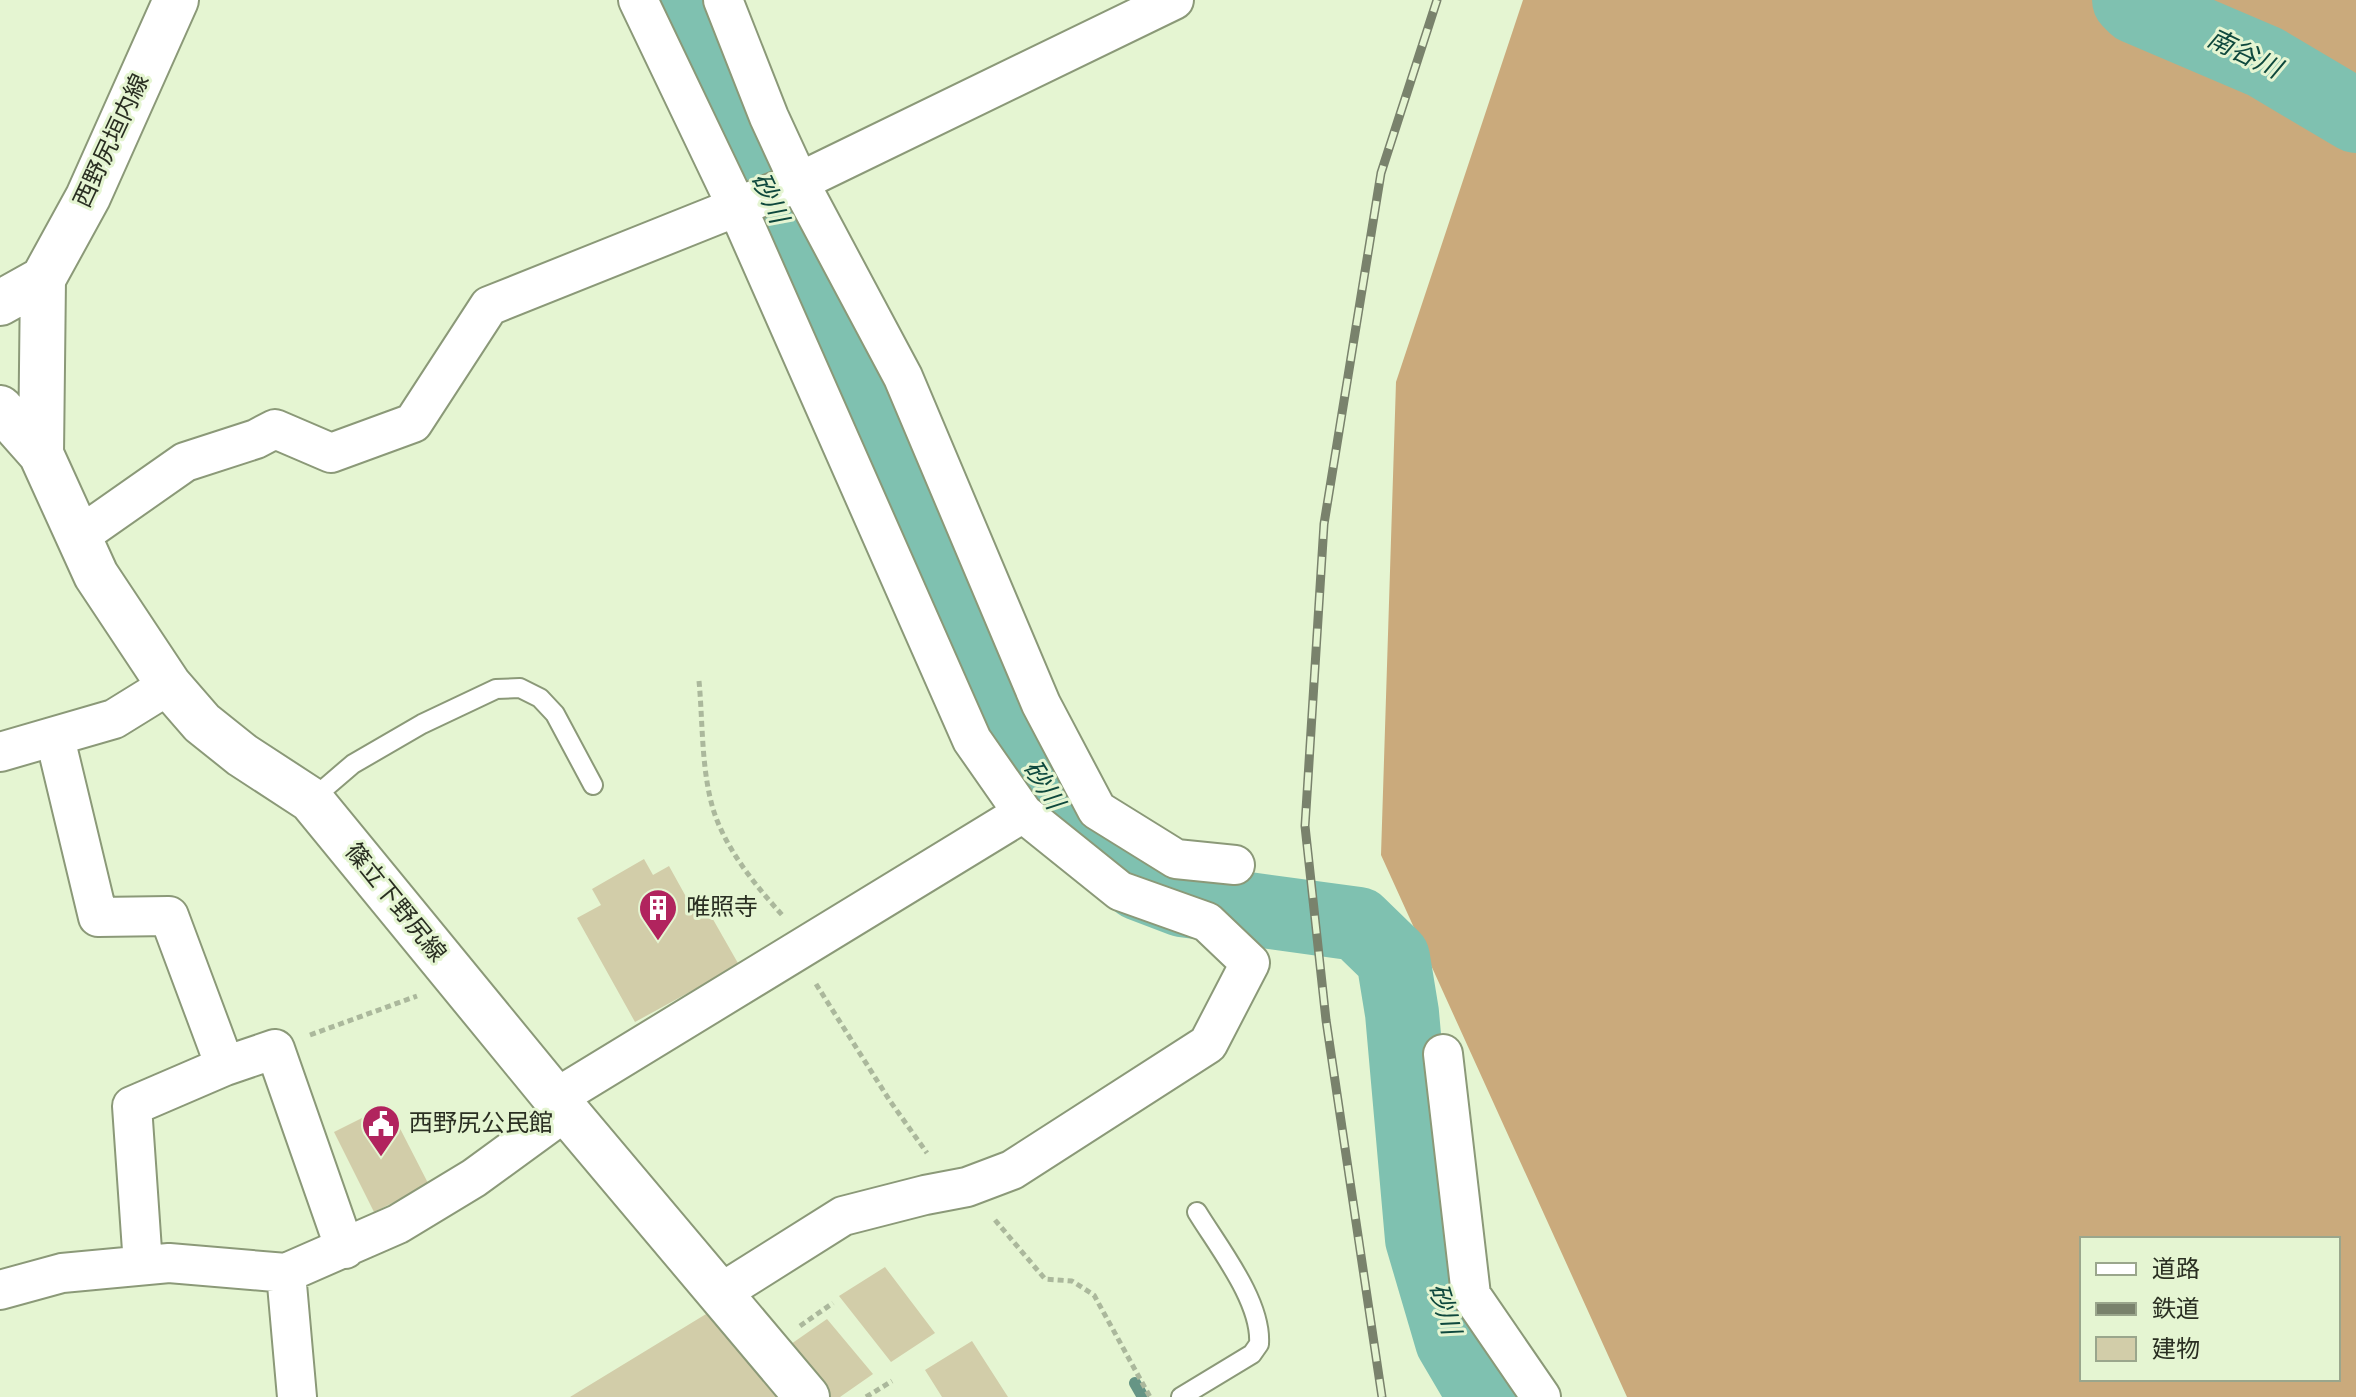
<svg xmlns="http://www.w3.org/2000/svg" width="2356" height="1397" font-family="'Alegreya Sans','Noto Sans JP',sans-serif">
<style>
.forest{fill:#caaa7c;fill-rule:evenodd}
.lines{fill:none;stroke-linecap:round;stroke-linejoin:round}
.stream{stroke:#669585;stroke-width:12}
.river{stroke:#7fc1b0;stroke-width:74}
.building{fill:#d2cda9}
.lane-casing{stroke:#8b9978;stroke-width:22}
.street-casing{stroke:#8b9978;stroke-width:42}
.secondary-casing{stroke:#8b9978;stroke-width:48}
.path{stroke:#abb89c;stroke-width:5;stroke-dasharray:6 4;stroke-linecap:butt}
.lane{stroke:#fff;stroke-width:18}
.street{stroke:#fff;stroke-width:38}
.secondary{stroke:#fff;stroke-width:44}
.rail-casing{stroke:#79826c;stroke-width:9}
.rail{stroke:#e5f5d2;stroke-width:6;stroke-dasharray:18;stroke-linecap:butt}
.labels{text-anchor:middle;dominant-baseline:central;stroke-width:6;stroke-linejoin:round;paint-order:stroke}
.street-label{font-size:24px;fill:#2a2f22;stroke:#e5f5d2}
.poi-label{font-size:24px;fill:#2a2f22;stroke:#e5f5d2;text-anchor:start}
.water-label{font-size:26px;font-style:italic;fill:#0e483d;stroke:#e5f5d2}
</style>
<rect width="100%" height="100%" fill="#e5f5d2"/>
<path class="forest" d="M1523 0H2356V1397H1627L1381 855 1396 382ZM2082 1239H2338V1379H2082Z"/>
<g class="lines">
<path class="stream" d="M1135 1383 1143 1397"/>
<path class="river" d="M679 0 1032 773 1074 833 1140 884 1182 900 1358 924 1393 958 1402 1013 1422 1239 1452 1341 1485 1397
M2129 0 2136 7 2265 62 2356 116"/>
</g>
<path class="building" d="M644 859 653 875 669 866 695 913 706 907 739 965 635 1022 577 918 601 905 592 889Z
M388 1105 429 1185 374 1212 334 1132Z
M885 1267 935 1333 891 1362 839 1296Z
M711 1311 780 1397H570Z
M827 1319 873 1374 840 1397H821L781 1351Z
M972 1341 1008 1397H942L925 1370Z"/>
<g class="lines">
<g class="lane-casing">
<path id="lane" d="M311 800 353 764 422 724 496 689 520 688 540 698 555 714 593 785
M1181 1397 1252 1354 1259 1344C1262 1302 1219 1248 1197 1212"/>
</g>
<g class="street-casing">
<path id="street" d="M638 0 737 207 972 740 1023 813
M723 0 769 117 799 182 1174 0
M78 537 185 462 256 439 275 429 331 453 413 423 489 306 799 182 903 377 1041 704 1097 810 1176 859 1235 865
M55 738 98 917 169 916 225 1066
M0 752 114 719 169 685
M1443 1054 1471 1295 1541 1397
M556 1098 1023 813 1120 891 1207 922 1250 963 1208 1044 1012 1170 967 1187 925 1195 843 1216 719 1294
M143 1265 132 1106 225 1066 275 1049 345 1249
M286 1273 297 1397
M0 1290 62 1273 169 1263 286 1273 398 1224 474 1178 566 1111"/>
</g>
<g class="secondary-casing">
<path id="secondary" d="M0 303 43 279
M0 408 41 454 96 575 169 685 202 723 242 755 311 800 566 1111 807 1397
M41 454 43 279 88 197 176 0"/>
</g>
<path class="path" d="M699 681C703 723 701 771 714 812 727 851 756 886 783 916
M816 984 890 1101 927 1153
M310 1035 417 996
M995 1220 1045 1279 1072 1281 1094 1295 1150 1397
M800 1326 833 1303
M866 1397 892 1381"/>
<use href="#lane" class="lane"/>
<use href="#street" class="street"/>
<use href="#secondary" class="secondary"/>
<g class="rail-casing">
<path id="rail" d="M1382 1397 1326 1020 1305 826 1324 524 1381 173 1437 0"/>
</g>
<use href="#rail" class="rail"/>
</g>
<defs>
<g id="building-pin" transform="scale(2)"><path d="M0 17L-7.5 6A9.5 9.5 0 1 1 7.5 6Z" fill="#b1245e" stroke="#e5f5d2"/><path d="M-4-6H4V6H1V3H-1V6H-4ZM-2.5-4.3h1.7v1.8h-1.7ZM.8-4.3h1.7v1.8H.8ZM-2.5-1h1.7V.8h-1.7ZM.8-1h1.7V.8H.8Z" fill="#fff"/></g>
<g id="civic-pin" transform="scale(2)"><path d="M0 17L-7.5 6A9.5 9.5 0 1 1 7.5 6Z" fill="#b1245e" stroke="#e5f5d2"/><path d="M-.6-6.5H3V-4.5H.6V-3L4-1V1h2V6H-6V1h2V-1L-.6-3ZM-1.2 2.5V6h2.4V2.5Z" fill="#fff"/></g>
</defs>
<g fill-rule="evenodd">
<use href="#building-pin" x="658" y="908"/>
<use href="#civic-pin" x="381" y="1124"/>
</g>
<g class="labels">
<g class="street-label">
<text transform="translate(112 141) rotate(-65)">西野尻垣内線</text>
<text transform="translate(395 903) rotate(51)">篠立下野尻線</text>
</g>
<g class="poi-label">
<text x="686" y="908">唯照寺</text>
<text x="409" y="1124">西野尻公民館</text>
</g>
<g class="water-label">
<text transform="translate(2244 54) rotate(26)">南谷川</text>
<text transform="translate(769 198) rotate(65)">砂川</text>
<text transform="translate(1043 785) rotate(58)">砂川</text>
<text transform="translate(1444 1309) rotate(73)">砂川</text>
</g>
</g>
<rect x="2080" y="1237" width="260" height="144" fill="#e5f5d2" stroke="#9aa68c" stroke-width="2"/>
<rect x="2096" y="1263" width="40" height="12" fill="#ffffff" stroke="#9aa68c" stroke-width="2"/>
<text x="2152" y="1277" font-size="24" fill="#2a2f22">道路</text>
<rect x="2096" y="1303" width="40" height="12" fill="#79826c" stroke="#9aa68c" stroke-width="2"/>
<text x="2152" y="1317" font-size="24" fill="#2a2f22">鉄道</text>
<rect x="2096" y="1337" width="40" height="24" fill="#d2cda9" stroke="#9aa68c" stroke-width="2"/>
<text x="2152" y="1357" font-size="24" fill="#2a2f22">建物</text>
</svg>
